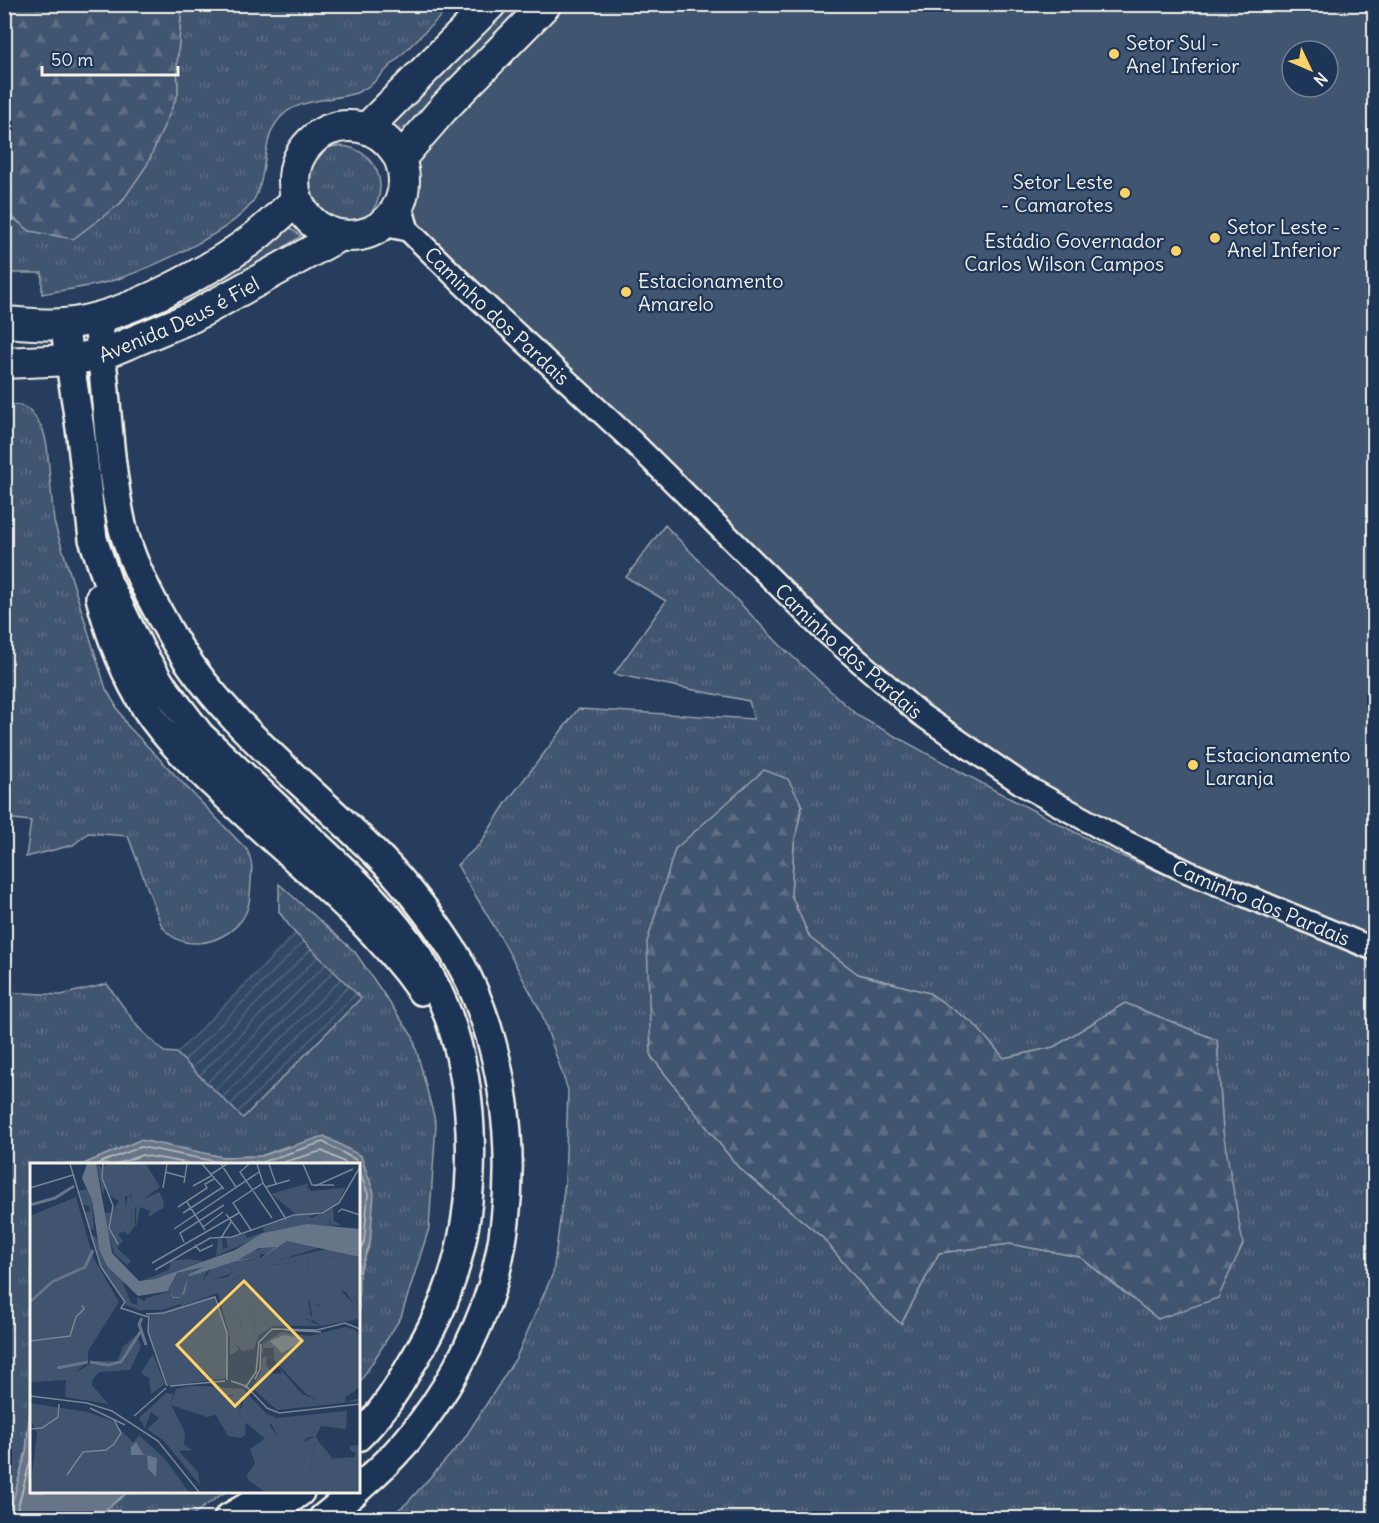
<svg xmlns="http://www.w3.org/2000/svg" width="1379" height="1523" font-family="Delius,sans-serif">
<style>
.industrial{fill:url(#industrial-furrows)}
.grass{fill:url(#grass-tufts);stroke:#9aa2ac;stroke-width:1.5;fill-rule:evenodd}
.forest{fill:url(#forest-firs);stroke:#9aa2ac;stroke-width:1.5}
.garden{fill:#40546f;stroke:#9aa2ac;stroke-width:1.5;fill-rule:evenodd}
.water{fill:#677588;stroke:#9fa7ae;stroke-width:1.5}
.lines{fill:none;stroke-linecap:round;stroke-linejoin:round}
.shore{stroke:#bcbfc2;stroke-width:1.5}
.minor-casing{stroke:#f4f1e8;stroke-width:26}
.tertiary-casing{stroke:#f4f1e8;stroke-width:32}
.secondary-casing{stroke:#f4f1e8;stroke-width:34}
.minor{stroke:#1d3557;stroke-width:21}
.tertiary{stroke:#1d3557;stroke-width:27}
.secondary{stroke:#1d3557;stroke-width:30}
.poi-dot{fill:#ffd166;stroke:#1d3557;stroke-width:2}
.labels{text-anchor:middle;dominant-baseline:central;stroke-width:4.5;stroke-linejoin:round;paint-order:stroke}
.poi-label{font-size:20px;fill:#f4f1e8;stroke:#1d3557;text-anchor:start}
.street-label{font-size:20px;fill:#f4f1e8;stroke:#1d3557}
.inset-river{fill:none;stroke:#677588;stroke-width:3}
.inset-road{fill:none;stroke:#788595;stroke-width:1.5}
.view{fill:#ffd166;fill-opacity:0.15;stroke:#ffd166;stroke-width:3}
.inset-edge{fill:none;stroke:#f4f1e8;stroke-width:3}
</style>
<defs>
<pattern id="industrial-furrows" width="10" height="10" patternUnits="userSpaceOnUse" patternTransform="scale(1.5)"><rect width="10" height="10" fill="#334966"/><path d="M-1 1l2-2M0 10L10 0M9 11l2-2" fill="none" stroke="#51647c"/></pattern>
<pattern id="grass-tufts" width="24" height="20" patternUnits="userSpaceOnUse" patternTransform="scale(1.5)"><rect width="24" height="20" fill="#40546f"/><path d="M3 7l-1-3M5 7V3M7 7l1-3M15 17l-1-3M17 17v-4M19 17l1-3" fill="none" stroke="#5c6d84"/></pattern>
<pattern id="forest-firs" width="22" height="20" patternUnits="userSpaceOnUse" patternTransform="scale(1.5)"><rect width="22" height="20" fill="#40546f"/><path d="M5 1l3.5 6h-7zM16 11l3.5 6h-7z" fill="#5c6d84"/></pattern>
</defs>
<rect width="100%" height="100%" fill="#263d5d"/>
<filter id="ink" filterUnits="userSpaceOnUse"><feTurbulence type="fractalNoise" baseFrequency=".0167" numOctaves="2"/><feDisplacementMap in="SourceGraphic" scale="12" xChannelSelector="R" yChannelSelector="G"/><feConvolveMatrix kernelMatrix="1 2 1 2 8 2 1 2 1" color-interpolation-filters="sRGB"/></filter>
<g filter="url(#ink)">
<path class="industrial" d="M294 932 361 997 243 1118 176 1053Z"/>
<path class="grass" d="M178 5H452L372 84C367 87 362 91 356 93 332 101 297 98 280 118 260 139 269 181 251 204 229 233 153 267 118 279 94 287 66 289 42 294V273H5L4 211 30 231 178 94 177 64 181 17Z
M498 5H534L393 148 374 128Z
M298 187a41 41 0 1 1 82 0a41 41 0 1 1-82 0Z
M287 226 301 236 233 281 142 328 144 314Z
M5 404 20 405 31 411 43 429 47 446 54 522 106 689 127 725 247 850C253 861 252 869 251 882 250 896 250 910 240 922 221 945 178 954 161 924L128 836 88 833 73 845 26 857 31 821 5 818Z
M665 525 780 645 858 716 1009 798 1117 854 1374 963V1518H387L407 1503 462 1442 516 1358 553 1273 565 1182 568 1090 541 1012 501 938 457 865 480 844 506 803 578 709 754 719 749 701 614 674 666 601 626 577ZM802 805 794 844 791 895 810 938 858 974 929 993 973 1023 1004 1058 1054 1047 1125 1003 1217 1040 1223 1132 1158 1319 1080 1257 1010 1244 939 1253 901 1324 871 1296 823 1238 738 1167 651 1056Z
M279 884 355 952 413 1037 436 1124 429 1228 401 1317 359 1384V1273L370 1243 361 1156 287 1146 261 1156 223 1157 140 1140 84 1164H32L31 1400 26 1452 8 1518H5V992L61 995 107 984 138 1027 164 1052 176 1053 243 1118 361 998 294 932 279 912Z
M128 1492H225L188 1518H95Z"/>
<path class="forest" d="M4 5H178L181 17 177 64 178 94 147 165 121 203 73 239 30 231 5 211Z
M764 770 788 779 802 805 794 844 791 895 810 938 858 974 929 993 973 1023 1004 1058 1054 1047 1125 1003 1217 1040 1223 1132 1243 1244 1218 1298 1158 1319 1080 1257 1010 1244 939 1253 901 1324 871 1296 823 1238 738 1167 651 1056 647 942 675 849Z"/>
<path class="garden" d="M546 5H1374V949L1188 872 951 737 408 230 402 195 404 152ZM1292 51H1328V87H1292Z"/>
<path class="water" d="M324 1136 361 1156 374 1193 370 1243 359 1273 358 1164H84L140 1140 223 1157 261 1156Z
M31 1400 32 1492H128L95 1518H8L26 1452Z"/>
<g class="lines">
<path class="shore" d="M97 1164 141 1147 224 1163 262 1162 323 1142 356 1160 358 1164
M117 1164 142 1155 192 1164
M277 1164 322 1151 348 1164
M358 1167 368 1194 364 1242 358 1256
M15 1518 32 1454"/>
<g class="minor-casing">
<g id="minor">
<path id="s1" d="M400 203 408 230 465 286 631 440 821 628 920 714 1025 786 1122 840 1188 872 1374 949"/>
<path d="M383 225 408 230"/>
</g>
</g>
<g class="tertiary-casing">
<path id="tertiary" d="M97 317C107 386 107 457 122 525 130 559 148 594 165 624 218 723 313 787 389 867 414 895 439 927 458 959 513 1056 524 1202 485 1307 465 1360 433 1415 393 1456 382 1468 370 1478 358 1489
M64 324 80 428 93 539 108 583 141 651 161 684 200 735 354 880C390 915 425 958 444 1005 479 1090 479 1209 446 1295 437 1320 423 1345 409 1368 395 1393 379 1417 358 1437
M100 597C110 637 125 675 147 710 167 740 195 766 221 791 288 856 367 914 421 991
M228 1518 272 1492
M264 1518 300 1492
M323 1518 355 1492"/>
</g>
<g class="secondary-casing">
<g id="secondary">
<circle cx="349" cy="181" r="55"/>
<path d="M367 128 491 4"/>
<path d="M400 159 443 109 546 4"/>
<path d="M4 322C24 323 45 326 64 324 123 319 209 272 255 237 270 225 283 212 297 200"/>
<path id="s2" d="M4 363 70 360 103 354 192 317 339 236"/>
</g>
</g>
<use href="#minor" class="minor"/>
<use href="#tertiary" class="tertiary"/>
<use href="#secondary" class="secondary"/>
</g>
</g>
<g class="poi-dot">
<circle cx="1114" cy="54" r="6"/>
<circle cx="1125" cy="193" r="6"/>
<circle cx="1215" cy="238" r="6"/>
<circle cx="1176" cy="251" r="6"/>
<circle cx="626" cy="292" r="6"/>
<circle cx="1193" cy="765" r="6"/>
</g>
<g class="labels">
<g class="poi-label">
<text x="1126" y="42">Setor Sul -<tspan x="1126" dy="23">Anel Inferior</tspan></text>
<text x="1113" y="181" text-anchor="end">Setor Leste<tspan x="1113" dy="23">- Camarotes</tspan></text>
<text x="1227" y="226">Setor Leste -<tspan x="1227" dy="23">Anel Inferior</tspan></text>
<text x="1164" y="240" text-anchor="end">Estádio Governador<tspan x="1164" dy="23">Carlos Wilson Campos</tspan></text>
<text x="638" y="280">Estacionamento<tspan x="638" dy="23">Amarelo</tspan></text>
<text x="1205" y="754">Estacionamento<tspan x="1205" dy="23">Laranja</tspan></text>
</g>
<g class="street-label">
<text stroke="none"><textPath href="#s1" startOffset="152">Caminho dos Pardais</textPath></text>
<text stroke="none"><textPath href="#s2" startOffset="183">Avenida Deus é Fiel</textPath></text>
<text stroke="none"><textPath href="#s1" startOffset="638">Caminho dos Pardais</textPath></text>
<text stroke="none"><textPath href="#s1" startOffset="1124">Caminho dos Pardais</textPath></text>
</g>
</g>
<g transform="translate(30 1163)">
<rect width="330" height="330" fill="#263d5d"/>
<path d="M56 19 62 37 64 67 58 64 55 49 60 48 59 43 52 41 47 28 58 26ZM81 26 101 28 116 35 129 29 134 39 133 45 118 54 120 48 110 44 106 65V40L101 36V31L95 34 96 45 85 47 95 68 88 71 93 78 87 85 101 98 97 102 84 90 74 57 73 50 82 49 89 38 78 32ZM303 45 304 58 312 63 300 61V57L279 56ZM240 67 244 68 186 93 188 76 192 75 193 86 198 84 196 75 215 71 217 75ZM60 73 66 74 77 103 90 112 101 140 107 142V134L114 138 112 148 96 142 73 108ZM257 78 301 85H288L230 103 214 105 210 104 215 100 217 104V98L232 95ZM271 93 279 94 278 107H287L294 96 301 94 309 95V99L330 111V134L325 133 328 147 316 129 302 124 295 131H302L301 136 292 144 278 136 281 155 276 157 292 163H243L229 172 224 186 212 188 205 180 209 187 200 192V175L188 130 151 143 150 140 221 109 239 106V102L263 100ZM203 142 225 148 224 170 207 174 212 168 209 154 199 146ZM194 102 206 109 184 116 182 108ZM315 164 326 167 330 175V224L315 235 316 239 330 235V238L247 247 222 225 231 209 232 195 237 193 236 202 243 211 252 210 247 202 272 231 290 238 276 231 244 197V185H234L232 193 233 181 251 169 280 173ZM257 174 273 177 249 188 245 183ZM172 223 213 226 237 251 247 255 317 248 316 266 291 263 286 273 276 275 270 294 263 284 248 275 241 260 233 274 214 258 209 250 214 237 202 231 193 236ZM136 230 143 231 141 242 155 269 154 282 163 287 149 288 168 309 170 322 134 278 117 266 129 255 121 249 115 265 109 255ZM289 279 303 296 290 306 280 308 285 280Z" fill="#40546f" fill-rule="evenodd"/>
<path d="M66 1 72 5 78 1H116L130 24 113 36 99 29 101 37 110 41 105 45V63L98 72 86 59 85 46 96 45 98 29 81 27 80 33 75 23 73 32ZM279 20 277 24 281 28 315 25 308 41 279 54 299 56V61L307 63 280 62 234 69 233 64 267 52 241 31ZM46 34 63 94 89 139 58 188V198L45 210 64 198H87L93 184 106 172 111 183 100 207 69 209 63 216 62 222 78 241 35 234 36 217 0 219V53ZM233 84H246L238 91H230V95L217 97 218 104 301 85 330 94V111L317 109 310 104 309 95 301 94 294 96 287 107H278L279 94 273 100 271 93 263 100 240 102 239 106 211 113 156 139 132 147H110L116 135 138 129 149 135 157 115 178 106 171 121 181 106 190 103 191 107 182 108 184 116 197 114 205 108 194 102ZM159 96 174 98 125 116 111 118 139 107 141 98ZM305 122 328 145 325 131 330 134 328 156 292 163 283 157 276 160 282 152 279 135H284L287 143 292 144 302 133 295 131 294 126ZM211 135 217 146 225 148 224 170 214 177H207L212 164 209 154 199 146ZM123 191 135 221 121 231 119 215 111 210ZM160 223H172L193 236 213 229 209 250 216 260 215 272 211 275 198 273 186 252 177 254 141 242 146 226ZM0 240 57 249 83 258 103 280 109 272 135 296 159 329H0L7 270 0 255ZM238 260 248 275 260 279 270 294V281L286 273 289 279 285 280 280 307 290 306 303 296 324 294 326 290 320 287V283L330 282V329H235L218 317 217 312 225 300 220 286 233 277Z" fill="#40546f"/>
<path d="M174 104 159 111 151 134H144L138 127 147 110Z" fill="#40546f"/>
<path d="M183 133 196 165 198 215 137 223 118 169 121 152Z" fill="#40546f"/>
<path d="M57 1H66L82 90 109 118 125 116 205 87 233 70 277 61 330 66V94L257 78 232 95 206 98 158 114 155 130 149 135H143L139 128 108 133 77 103 69 86 62 37 52 15ZM246 84 231 95 208 97 229 85ZM174 104 159 111 151 134H144L138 127 147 110ZM254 172 272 175 274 177 252 190 240 178ZM106 279 113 291 127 295 126 314 118 306 117 292H101V284Z" fill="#677588" fill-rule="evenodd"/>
<path class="inset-river" d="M0 42 25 35 44 23M0 139 22 119 55 104 63 87M112 155 109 161 116 182M60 199 78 202 91 199 111 168M27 205 58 199"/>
<path class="inset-road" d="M40 1 71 104 95 139 91 145 118 154M73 1 72 15 83 43 79 65 88 81M172 1 194 26M191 1 206 24M219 1 210 9 242 55M227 1 233 20 256 56M239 1 246 21M273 1 282 22H304M135 9 154 14M180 12 197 1M154 20 157 1M163 23 181 13M285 23 323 6M236 24 260 17M0 25 43 12M133 25 137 1M157 39 175 67M148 44 177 25 175 21 184 16M308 49 312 46 330 52M153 50 193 24M196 51 211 71M173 64 193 49M144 66 229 9M221 67 203 40 233 20M191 75 201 59M154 79 150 70 194 42M165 82 170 88 183 82M122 100 209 50M125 107 180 75 202 74 264 52 292 50 309 40 330 4M116 151 134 150 185 134 197 170V217M119 152 118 169 137 223M255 167 291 169M0 178 40 173 46 154 54 146 52 142M225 216 230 206 231 181M201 218 216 223 237 245 249 250 330 241M140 223 195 218M215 225 226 209 229 179 242 166 287 167 315 160 330 166M0 233 57 240 82 248 128 278 169 329M60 245 95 262M104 253 136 225M0 266 12 265 28 254 29 241M37 312 53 289 76 287 84 281 91 270 84 257"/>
<path class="view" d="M214 118 272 178 205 243 147 182Z"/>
<rect width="330" height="330" class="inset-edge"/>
</g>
<rect width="1379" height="1523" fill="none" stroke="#1d3557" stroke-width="24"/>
<rect x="12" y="12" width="1355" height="1499" fill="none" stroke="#f4f1e8" stroke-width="2" filter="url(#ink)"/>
<g transform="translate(1310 69) rotate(134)"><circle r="28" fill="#1d3557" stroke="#738091" stroke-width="1.5"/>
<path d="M0-4.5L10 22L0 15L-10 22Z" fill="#ffd166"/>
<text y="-9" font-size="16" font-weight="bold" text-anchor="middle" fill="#f4f1e8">N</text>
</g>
<path d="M42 66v9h136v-9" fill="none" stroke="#f4f1e8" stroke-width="3"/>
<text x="51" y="66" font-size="18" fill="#f4f1e8" stroke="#1d3557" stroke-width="4.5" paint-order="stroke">50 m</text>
</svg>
